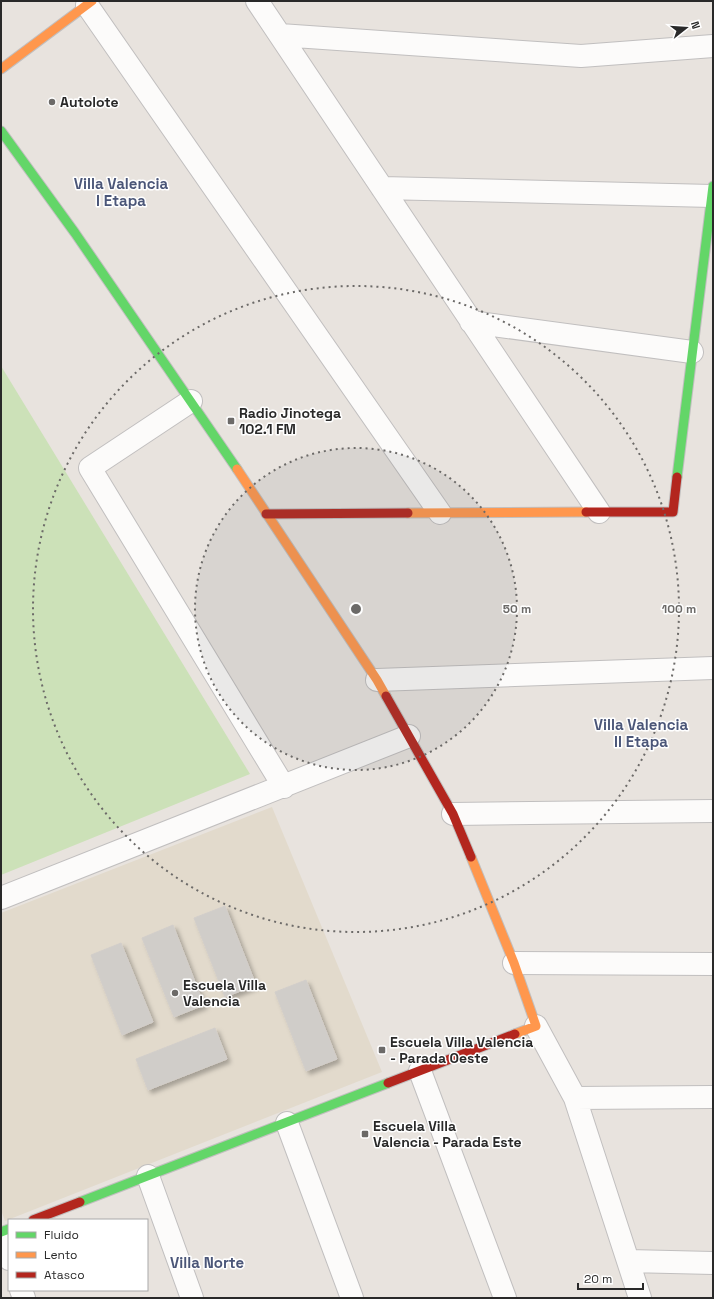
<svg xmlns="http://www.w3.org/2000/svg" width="714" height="1299" font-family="'Space Grotesk',sans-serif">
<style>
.education{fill:#e2dacc}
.green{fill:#cce1b8}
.building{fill:#d0cdc9;stroke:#d2ceca;filter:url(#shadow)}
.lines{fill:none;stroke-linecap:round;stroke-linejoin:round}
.street-casing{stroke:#c1bfbf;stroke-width:24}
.fast-casing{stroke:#c1bfbf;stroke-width:11}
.slow-casing{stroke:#c1bfbf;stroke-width:11}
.jam-casing{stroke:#c1bfbf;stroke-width:11}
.street{stroke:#fcfbfa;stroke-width:22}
.fast{stroke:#63d668;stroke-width:9}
.slow{stroke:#ff974d;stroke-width:9}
.jam{stroke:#b3261e;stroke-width:9}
.ring{fill:none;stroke:#6c6a68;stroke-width:2;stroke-dasharray:2 4}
.poi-dot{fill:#6c6a68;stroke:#fff;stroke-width:1.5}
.labels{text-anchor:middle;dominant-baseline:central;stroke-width:3;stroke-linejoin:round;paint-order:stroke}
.poi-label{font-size:14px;font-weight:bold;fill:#292929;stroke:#fff;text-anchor:start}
.neighbourhood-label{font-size:15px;font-weight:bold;fill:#4b5678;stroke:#fff}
.centre{fill:#6c6a68;stroke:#fff;stroke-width:2}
.ring-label{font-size:12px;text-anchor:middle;font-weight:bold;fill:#6c6a68;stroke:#fff;stroke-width:3;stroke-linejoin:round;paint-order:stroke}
</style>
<defs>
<filter id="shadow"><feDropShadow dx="3.5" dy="3.5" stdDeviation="2" flood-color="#0004"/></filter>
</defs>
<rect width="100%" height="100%" fill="#e8e3de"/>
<path class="education" d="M272 807 382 1072 5 1221 1 1210V913Z"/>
<path class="green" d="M1 366 250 774 1 875Z"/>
<path class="building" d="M225 906 256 985 225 997 194 918Z
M173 925 204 1005 174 1017 142 938Z
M121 943 153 1022 122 1035 91 955Z
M306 980 337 1059 306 1071 275 992Z
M215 1028 227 1059 148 1090 136 1059Z"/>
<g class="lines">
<g class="street-casing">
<path id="street" d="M257 1 599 512
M87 5 440 513
M280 35 581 56 713 46
M382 188 712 196
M471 322 692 352
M191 401 90 468 284 787
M377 680 713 668
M453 814 713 811
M1 898 409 736
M514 963 713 964
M536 1026 575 1098 640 1298
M420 1071 505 1298
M575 1098 713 1097
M287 1123 352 1298
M148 1176 192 1298
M1 1238 9 1259
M628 1261 713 1263
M21 1290 24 1298"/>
</g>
<g class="fast-casing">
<path id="fast" d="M1 131 75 233 237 469
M677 477 713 186
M80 1202 388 1083
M1 1232 9 1229"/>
</g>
<g class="slow-casing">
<path id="slow" d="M1 69 92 1
M237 469 377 680 386 696
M408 513 586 512
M471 857 514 963 536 1026 515 1034"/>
</g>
<g class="jam-casing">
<path id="jam" d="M586 512H673L677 477
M266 514 408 513
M386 696 453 814 471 857
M388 1083 515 1034
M33 1220 80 1202"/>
</g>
<use href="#street" class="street"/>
<use href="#fast" class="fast"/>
<use href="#slow" class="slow"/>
<use href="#jam" class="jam"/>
</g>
<circle cx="356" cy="609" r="161" fill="#6c6a68" fill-opacity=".12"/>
<g class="ring">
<circle cx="356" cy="609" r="161"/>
<circle cx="356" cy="609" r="323"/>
</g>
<g class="poi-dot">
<circle cx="52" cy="102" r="4"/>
<rect x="227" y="417" width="8" height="8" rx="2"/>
<circle cx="175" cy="993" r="4"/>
<rect x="378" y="1046" width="8" height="8" rx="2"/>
<rect x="361" y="1130" width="8" height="8" rx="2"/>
</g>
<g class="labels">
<g class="poi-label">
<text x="60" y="102">Autolote</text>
<text x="239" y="413">Radio Jinotega<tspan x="239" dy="16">102.1 FM</tspan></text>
<text x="183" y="985">Escuela Villa<tspan x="183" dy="16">Valencia</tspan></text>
<text x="390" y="1042">Escuela Villa Valencia<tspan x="390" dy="16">- Parada Oeste</tspan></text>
<text x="373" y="1126">Escuela Villa<tspan x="373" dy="16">Valencia - Parada Este</tspan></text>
</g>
<g class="neighbourhood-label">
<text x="121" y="183">Villa Valencia<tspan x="121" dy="17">I Etapa</tspan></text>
<text x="641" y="724">Villa Valencia<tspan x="641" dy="17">II Etapa</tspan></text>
<text x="207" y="1262">Villa Norte</text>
</g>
</g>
<circle cx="356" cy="609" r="6" class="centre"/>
<g class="ring-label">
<text x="517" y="613">50 m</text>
<text x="679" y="613">100 m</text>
</g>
<rect width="714" height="1299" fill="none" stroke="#292929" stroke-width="4"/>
<rect x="8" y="1219" width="140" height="72" fill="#ffffff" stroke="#a9a9a9"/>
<rect x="16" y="1232" width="20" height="6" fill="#63d668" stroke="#a9a9a9"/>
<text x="44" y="1239" font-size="12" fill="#292929">Fluido</text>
<rect x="16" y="1252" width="20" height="6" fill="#ff974d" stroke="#a9a9a9"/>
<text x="44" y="1259" font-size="12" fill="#292929">Lento</text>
<rect x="16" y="1272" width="20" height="6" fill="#b3261e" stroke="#a9a9a9"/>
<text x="44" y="1279" font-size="12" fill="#292929">Atasco</text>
<g transform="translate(686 28) rotate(73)" stroke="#ffffff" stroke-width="3" paint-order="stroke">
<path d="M0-3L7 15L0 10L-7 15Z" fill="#292929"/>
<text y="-6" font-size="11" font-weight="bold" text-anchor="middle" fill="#292929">N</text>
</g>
<path d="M578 1283v6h65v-6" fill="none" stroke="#292929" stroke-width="2"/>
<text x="584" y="1283" font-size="12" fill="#292929" stroke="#ffffff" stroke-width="3" paint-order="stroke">20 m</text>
</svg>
